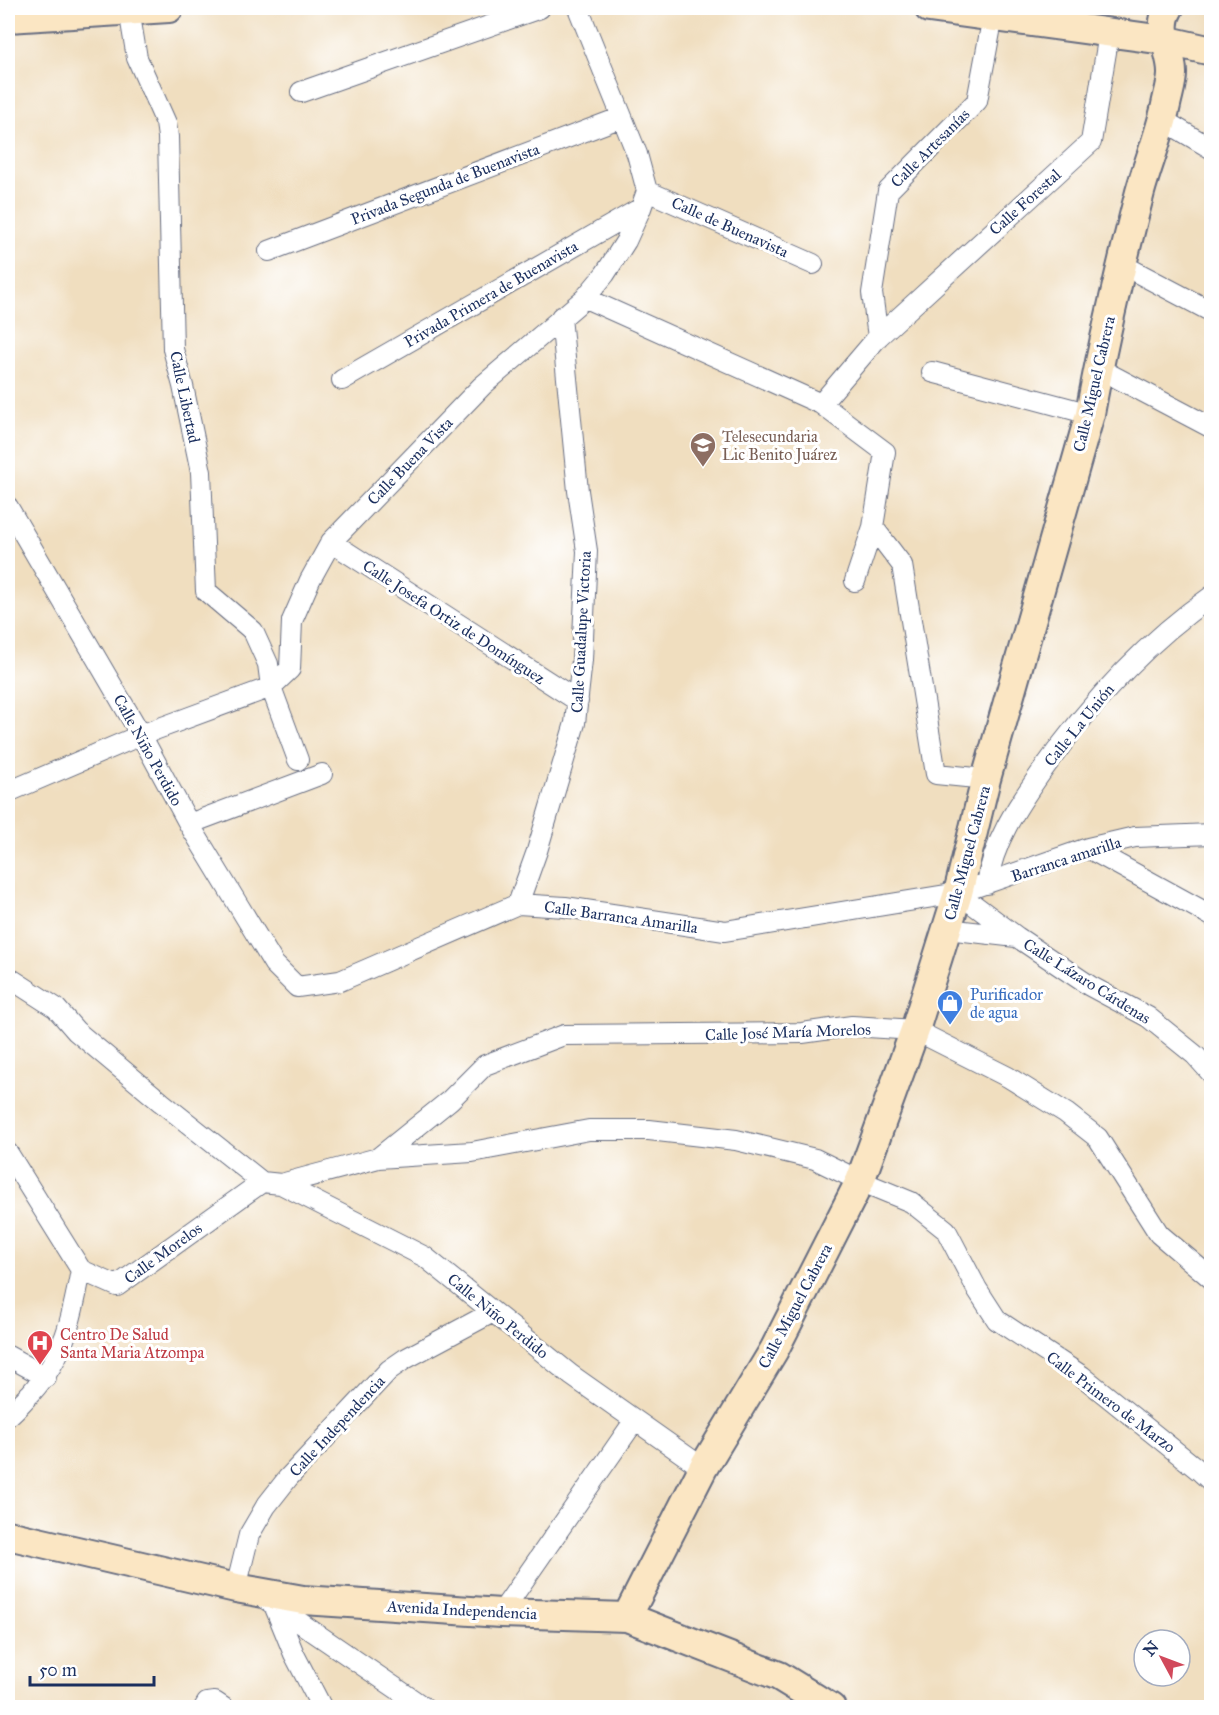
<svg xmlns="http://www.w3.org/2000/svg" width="1219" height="1715" font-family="'IM FELL Great Primer',serif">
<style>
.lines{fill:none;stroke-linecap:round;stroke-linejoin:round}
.street-casing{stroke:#666c80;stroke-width:22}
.secondary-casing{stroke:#666c80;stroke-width:32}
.street{stroke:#fff;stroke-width:20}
.secondary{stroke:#fbe6c3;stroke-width:28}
.labels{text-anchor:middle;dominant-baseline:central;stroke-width:6;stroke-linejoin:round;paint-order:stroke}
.street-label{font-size:16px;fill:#1b2f5e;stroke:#fff}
.education-label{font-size:16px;fill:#785e54;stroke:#fff;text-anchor:start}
.shop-label{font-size:16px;fill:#366cbe;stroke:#fff;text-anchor:start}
.health-label{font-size:16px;fill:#be3a42;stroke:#fff;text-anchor:start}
</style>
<rect width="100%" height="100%" fill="#fff"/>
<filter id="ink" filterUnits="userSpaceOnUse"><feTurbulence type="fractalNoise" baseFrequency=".0167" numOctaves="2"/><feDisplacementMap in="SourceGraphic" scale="12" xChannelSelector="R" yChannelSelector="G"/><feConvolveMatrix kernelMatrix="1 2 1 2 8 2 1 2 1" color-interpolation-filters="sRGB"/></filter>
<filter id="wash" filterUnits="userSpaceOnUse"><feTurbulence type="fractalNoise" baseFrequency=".008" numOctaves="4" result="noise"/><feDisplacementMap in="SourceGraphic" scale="24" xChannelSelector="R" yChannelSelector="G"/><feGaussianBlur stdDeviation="1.35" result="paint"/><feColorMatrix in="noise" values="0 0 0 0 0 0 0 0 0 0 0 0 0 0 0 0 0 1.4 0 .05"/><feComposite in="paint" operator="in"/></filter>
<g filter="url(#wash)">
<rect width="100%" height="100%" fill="#f0debf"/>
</g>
<g filter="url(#ink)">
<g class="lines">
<g class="street-casing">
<path id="street" d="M129 10 137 58 166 123 168 137 173 349 183 386 201 472 206 591 253 631 268 664 271 687 298 760
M301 92 540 8
M1163 120 1212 149
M647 191 813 264
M269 251 622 117
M1121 264 1212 312
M585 298 821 404 885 452 873 527 855 581
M878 337 1091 142 1109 34
M1098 368 1212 428
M932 372 1090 414
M342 380 641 208
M821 404 878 337 872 293 888 191 977 101 993 16
M8 507 141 735 189 824 274 964 297 987 340 981 518 904 565 907 725 931 958 893 1088 848 1135 837 1212 834
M873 527 902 565 936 774 986 779
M331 542 578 701
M8 792 141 735 271 687 290 669 292 621 310 580 331 542 482 386 585 298 605 274 626 241 641 208 647 191 637 154 578 8
M189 824 322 774
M1088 848 1212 916
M987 884C993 843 1016 808 1040 774 1087 707 1144 643 1212 596
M958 893 1017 937 1090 986 1148 1017 1195 1055 1212 1074
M518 904 537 851 575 723 582 660 587 551 578 491 561 317
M947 929 1016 937
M8 977 56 1008 76 1031 161 1102 262 1182 281 1184 378 1158 472 1152 589 1130H649L736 1140 815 1159 860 1181 911 1202 946 1230 977 1289 997 1320 1082 1376 1201 1472 1212 1482
M8 1153 81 1270
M378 1158 450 1100 485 1065 564 1035 802 1033 852 1026 915 1030 1008 1077 1066 1113 1098 1138 1159 1234 1212 1279
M281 1184 425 1257 571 1375 703 1468
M8 1356 46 1377
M8 1416C16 1410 23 1401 31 1393 65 1356 72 1318 81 1270L117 1286 262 1182
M236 1588 249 1535 266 1506 288 1478 389 1370 405 1359 493 1312
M261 1596 425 1708
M274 1605 294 1654 322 1708
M501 1613 635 1420
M204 1708 207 1703 215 1702 224 1708"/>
</g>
<g class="secondary-casing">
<path id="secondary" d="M929 8 1164 40 1212 51
M8 18 169 8
M8 1535 236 1588 303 1600 501 1613 627 1617 779 1676 831 1708
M627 1617 703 1468 774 1350 860 1181 915 1030 958 893 986 779 1090 414C1103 339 1121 266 1140 192 1148 163 1160 134 1166 105 1168 95 1172 83 1172 74 1173 52 1155 29 1169 8"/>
</g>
<use href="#street" class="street"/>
<use href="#secondary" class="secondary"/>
</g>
</g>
<defs>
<g id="school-pin" transform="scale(1.35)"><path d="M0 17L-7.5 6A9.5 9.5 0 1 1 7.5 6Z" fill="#8d6e63" stroke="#fff"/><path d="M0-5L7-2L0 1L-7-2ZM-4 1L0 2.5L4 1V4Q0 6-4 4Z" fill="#fff"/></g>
<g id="shop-pin" transform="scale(1.35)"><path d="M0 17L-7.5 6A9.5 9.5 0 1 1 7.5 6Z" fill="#3f7fe0" stroke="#fff"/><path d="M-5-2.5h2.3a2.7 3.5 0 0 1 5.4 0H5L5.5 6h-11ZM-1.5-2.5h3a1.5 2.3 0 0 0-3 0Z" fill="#fff"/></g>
<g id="hospital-pin" transform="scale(1.35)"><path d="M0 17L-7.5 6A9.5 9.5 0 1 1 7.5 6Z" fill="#e0444e" stroke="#fff"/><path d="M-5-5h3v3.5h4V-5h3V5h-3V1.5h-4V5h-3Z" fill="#fff"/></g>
</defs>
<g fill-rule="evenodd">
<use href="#school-pin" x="703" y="445"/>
<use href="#shop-pin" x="950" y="1003"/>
<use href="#hospital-pin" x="40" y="1343"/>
</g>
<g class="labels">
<g class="street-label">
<text transform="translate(930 148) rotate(-45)">Calle Artesanías</text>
<text transform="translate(445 184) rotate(-21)">Privada Segunda de Buenavista</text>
<text transform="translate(1025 202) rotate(-42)">Calle Forestal</text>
<text transform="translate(730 227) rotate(24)">Calle de Buenavista</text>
<text transform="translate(491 294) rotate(-30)">Privada Primera de Buenavista</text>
<text transform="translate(1094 384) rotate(-77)">Calle Miguel Cabrera</text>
<text transform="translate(185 397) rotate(78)">Calle Libertad</text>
<text transform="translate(410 461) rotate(-46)">Calle Buena Vista</text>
<text transform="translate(454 622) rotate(33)">Calle Josefa Ortiz de Domínguez</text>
<text transform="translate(581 632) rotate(-87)">Calle Guadalupe Victoria</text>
<text transform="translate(1079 725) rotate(-51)">Calle La Unión</text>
<text transform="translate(148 750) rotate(61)">Calle Niño Perdido</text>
<text transform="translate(967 853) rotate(-75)">Calle Miguel Cabrera</text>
<text transform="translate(1066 859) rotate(-18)">Barranca amarilla</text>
<text transform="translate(621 917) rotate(8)">Calle Barranca Amarilla</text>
<text transform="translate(1087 981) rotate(32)">Calle Lázaro Cárdenas</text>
<text transform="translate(788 1032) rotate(-2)">Calle José María Morelos</text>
<text transform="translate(163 1253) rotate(-36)">Calle Morelos</text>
<text transform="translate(795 1306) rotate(-62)">Calle Miguel Cabrera</text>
<text transform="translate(498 1316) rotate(39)">Calle Niño Perdido</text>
<text transform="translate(1111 1402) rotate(37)">Calle Primero de Marzo</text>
<text transform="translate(337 1426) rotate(-47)">Calle Independencia</text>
<text transform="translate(462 1610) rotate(3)">Avenida Independencia</text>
</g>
<g class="education-label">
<text x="722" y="436">Telesecundaria<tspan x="722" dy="18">Lic Benito Juárez</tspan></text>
</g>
<g class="shop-label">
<text x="970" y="994">Purificador<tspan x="970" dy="18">de agua</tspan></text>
</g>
<g class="health-label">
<text x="60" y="1334">Centro De Salud<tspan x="60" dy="18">Santa Maria Atzompa</tspan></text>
</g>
</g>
<rect width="1219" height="1715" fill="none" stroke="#fff" stroke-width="30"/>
<g transform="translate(1162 1658) rotate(311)"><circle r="28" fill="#ffffff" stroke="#a4acbf" stroke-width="1.5"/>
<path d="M0-4.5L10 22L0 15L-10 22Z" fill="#d1495b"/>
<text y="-9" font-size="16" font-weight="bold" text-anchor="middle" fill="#1b2f5e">N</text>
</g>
<path d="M30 1676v9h124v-9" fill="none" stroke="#1b2f5e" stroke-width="3"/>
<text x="39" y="1676" font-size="18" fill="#1b2f5e" stroke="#ffffff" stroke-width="4.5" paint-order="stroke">50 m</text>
</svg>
